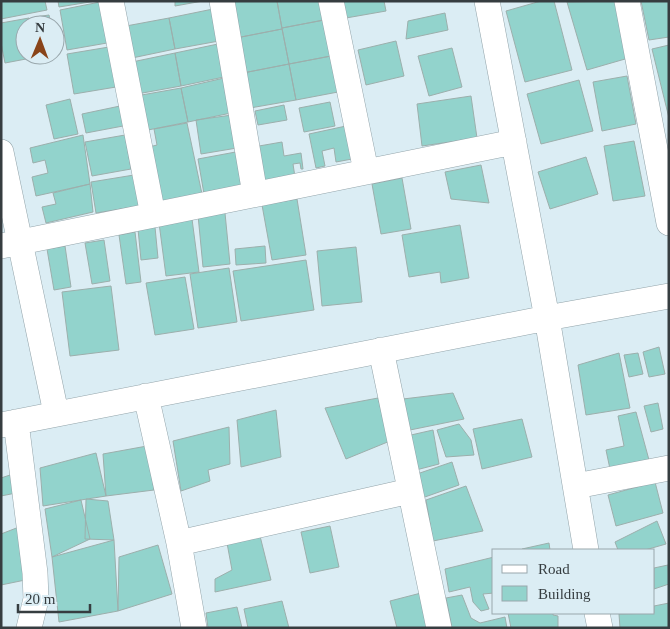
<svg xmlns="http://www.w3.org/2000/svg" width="670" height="629" font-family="Georgia,serif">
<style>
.building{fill:#92d3cc;stroke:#9cafac}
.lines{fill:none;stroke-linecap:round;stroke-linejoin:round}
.minor-casing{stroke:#93a4aa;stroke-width:26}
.minor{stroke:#fff;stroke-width:25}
</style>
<rect width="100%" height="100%" fill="#dbedf4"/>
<path class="building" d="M1 1H45L47 10 1 19Z
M58 1H96L59 7Z
M175 1H203L175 6Z
M233 1H277L282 29 236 38Z
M277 1H321L324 20 282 28Z
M343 1H384L386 11 346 18Z
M541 1H554L572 70 525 82 506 11Z
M616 1 632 57 587 70 567 2Z
M641 1H669V37L649 40Z
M100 2 107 43 67 50 60 10Z
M213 9 219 41 175 49 169 18Z
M445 13 448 30 406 39 408 21Z
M49 15 51 25H36L35 17Z
M29 18 31 25H25V55H47L5 63 1 43V23Z
M169 18 175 49 132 58 126 26Z
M324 20 331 56 289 64 282 28Z
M282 29 289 64 243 73 236 38Z
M396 41 404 76 366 85 358 50Z
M218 44 224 77 181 86 175 53Z
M669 45V118L652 49Z
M109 47 116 87 74 94 67 54Z
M452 48 462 87 429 96 418 56Z
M175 53 181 86 137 94 132 62Z
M331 56 338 92 296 100 289 64Z
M289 64 296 100 250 108 243 73Z
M627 76 636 124 602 131 593 82Z
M224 78 231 113 188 122 181 88Z
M579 80 593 131 541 144 527 94Z
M181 88 188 122 143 131 136 96Z
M471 96 477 138 422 146 417 104Z
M70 99 78 134 54 139 46 105Z
M330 102 335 126 304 132 299 108Z
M284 105 287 120 258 125 255 111Z
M120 106 123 126 86 133 82 114Z
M232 115 237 148 201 154 196 120Z
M187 123 202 194 160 203 149 147 157 145 154 129Z
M346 126 352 159 336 162 334 148 322 151 325 166 316 168 309 134Z
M83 135 90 184 36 196 32 177 48 173 45 160 33 163 30 148Z
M125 135 131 169 92 176 85 142Z
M634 141 645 196 613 201 604 146Z
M282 142 284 156 301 153 303 169H301L300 163 293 164 295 177 264 182 259 146Z
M241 151 248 186 204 194 198 159Z
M586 157 598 194 550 209 538 172Z
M481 165 489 203 451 199 445 172Z
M134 175 139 206 96 213 91 182Z
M402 178 411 229 381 234 372 184Z
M90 184 93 212 46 223 42 207 56 204 53 193Z
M297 199 306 255 272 260 262 205Z
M225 213 230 264 203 267 198 215Z
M192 219 199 272 166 276 159 223Z
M460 225 469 278 441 283 440 272 409 277 402 235Z
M155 227 158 258 141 260 138 229Z
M135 232 141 282 126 284 119 235Z
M104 240 110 281 92 284 85 243Z
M65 246 71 287 54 290 47 249Z
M265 246 266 263 236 265 235 249Z
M356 247 362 302 322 306 317 251Z
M306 260 314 310 241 321 233 271Z
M229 268 237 322 198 328 190 274Z
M185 277 194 329 155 335 146 283Z
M111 286 119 350 70 356 62 292Z
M659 347 665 374 649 377 643 352Z
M619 353 630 408 586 415 578 365Z
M638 353 643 374 629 377 624 355Z
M453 393 464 419 410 430 403 399Z
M378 398 390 441 346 459 325 408Z
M658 403 663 429 651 432 644 406Z
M276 410 281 457 241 467 237 420Z
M636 412 649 460 610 469 606 450 624 446 618 416Z
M522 419 532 457 482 469 473 429Z
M459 424 471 440 474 455 446 457 437 430Z
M229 427 230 464 208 470 210 481 181 491 173 441Z
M433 430 439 464 416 470 411 435Z
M147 446 154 490 106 496 103 454Z
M96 453 106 496 43 506 40 468Z
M452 462 459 485 422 498 417 474Z
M13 474 16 493 1 496V478Z
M655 482 663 513 616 526 608 495Z
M466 486 483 531 433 541 426 500Z
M86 499 108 501 114 540 85 539Z
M81 500 90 539 52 557 45 509Z
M657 521 666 544 645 550H618L615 542Z
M330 526 339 567 310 573 301 532Z
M19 527 30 579 1 585V534Z
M260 536 271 580 215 592V579L232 570 227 543Z
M114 540 118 611 59 622 52 557Z
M549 543 550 550H522V549Z
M158 545 172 594 118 611 119 557Z
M494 557V593L483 594 489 609 481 611 473 602 470 587 449 592 445 569Z
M668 565 669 584 654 589V568Z
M421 593 430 628H397L390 601Z
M462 595 471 618 480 623 505 617 507 628H452L446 598Z
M282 601 289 628H248L244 609Z
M669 603V628H620L619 614 654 613V606Z
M237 607 242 628H208L206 613Z
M508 613H553V615L558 616V628H511Z"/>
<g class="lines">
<g class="minor-casing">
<path id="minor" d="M111 1 153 215
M222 1 255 194
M331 1 366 171
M487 1 547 318 586 550
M627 1 669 223
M1 152 56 413
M1 246 514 142
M381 350 439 628
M146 396 179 543 194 628
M16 422 35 573 36 599 29 628
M1 425 547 318 669 296
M576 486 669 468
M179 543 410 491
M597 613 600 628"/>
</g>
<use href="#minor" class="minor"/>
</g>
<rect width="670" height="629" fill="none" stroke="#363d40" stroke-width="5"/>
<rect x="492" y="549" width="162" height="65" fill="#dbedf4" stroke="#99a7ac"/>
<rect x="502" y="565" width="25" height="8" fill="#ffffff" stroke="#99a7ac"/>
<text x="538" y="574" font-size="15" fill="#363d40">Road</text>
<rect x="502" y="586" width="25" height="15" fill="#92d3cc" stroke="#99a7ac"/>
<text x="538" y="599" font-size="15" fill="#363d40">Building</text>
<g transform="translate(40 40) rotate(1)"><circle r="24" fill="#dbedf4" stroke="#99a7ac"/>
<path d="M0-4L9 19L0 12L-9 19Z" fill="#894419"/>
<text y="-8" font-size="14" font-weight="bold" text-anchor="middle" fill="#363d40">N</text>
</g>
<path d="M18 604v8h72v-8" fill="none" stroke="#363d40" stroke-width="2.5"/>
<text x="25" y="604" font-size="15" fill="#363d40" stroke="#dbedf4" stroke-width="4" paint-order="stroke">20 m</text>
</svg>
